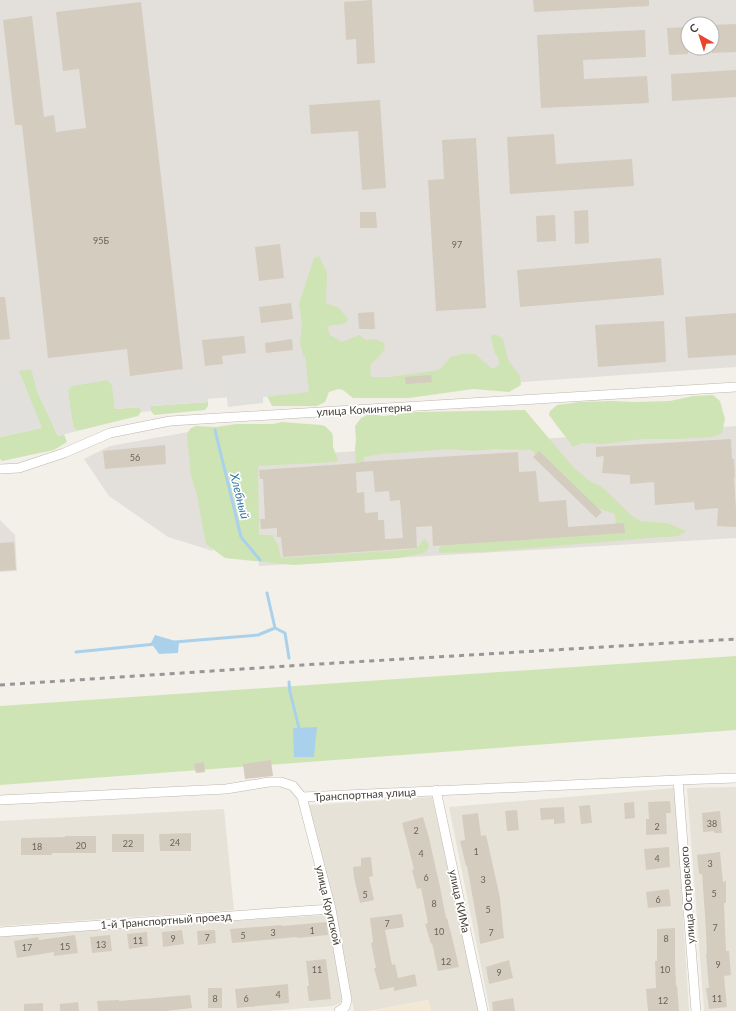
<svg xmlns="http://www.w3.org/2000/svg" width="736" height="1011" font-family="Lato,sans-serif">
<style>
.residential{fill:#e7e2d7}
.commercial{fill:#f3e7d6}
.industrial{fill:#e3dfda;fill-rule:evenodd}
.green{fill:#cfe4b5}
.parking{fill:#e2e0dd}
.water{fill:#aad1eb}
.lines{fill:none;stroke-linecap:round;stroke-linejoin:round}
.stream{stroke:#aad1eb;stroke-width:3}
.building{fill:#d4ccbf;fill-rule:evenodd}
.street-casing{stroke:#beb7ac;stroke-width:10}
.street{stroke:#fff;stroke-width:9}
.rail{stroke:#979797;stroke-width:3;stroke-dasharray:5 5;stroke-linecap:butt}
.labels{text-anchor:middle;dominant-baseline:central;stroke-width:3.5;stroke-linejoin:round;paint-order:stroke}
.number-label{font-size:9px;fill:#6a635a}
.street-label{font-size:11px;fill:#464038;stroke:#fff}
.water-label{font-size:12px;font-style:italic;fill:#397baa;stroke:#fff}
</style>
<rect width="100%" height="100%" fill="#f3f0e9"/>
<path class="residential" d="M736 787V1011H704L687 788Z
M675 788 689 1011H490L449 807Z
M432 797 480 1011H431L428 1000 369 1011H354L329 888 309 805Z
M224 809 234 910 0 926V821Z
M329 915 342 1002 334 1006 268 1011H0V935Z"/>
<path class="commercial" d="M429 1000 431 1011H369Z"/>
<path class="industrial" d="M0 0H736V367L522 382 317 390 120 406 51 425 0 431ZM688 24H712V48H688Z
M736 426V538L259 566 252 458Z
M194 431 213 551 168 537 109 496 84 459 110 446Z
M0 520 15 535 17 571 0 572Z"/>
<path class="green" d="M319 256 327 273 326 303 339 308 348 319 346 323C340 326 333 323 327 327L330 335 342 342 359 335 366 340 376 339 384 343 385 348 382 353 371 364 370 373 372 377H390L439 370 451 357 461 354H475L491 368H495L499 365V360L494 351 491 336 495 334 503 339 508 360 520 376 521 385 509 392 473 389 409 398H353L343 390 338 389 329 392 325 402 317 406H272L266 394 305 363 300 343 302 323 299 304 314 258Z
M31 369 38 394 58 436 64 434 67 442 54 450 2 461 0 459V437L41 428 19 371Z
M107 380 112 385 115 409 140 407 141 412 138 416 77 431 73 427 68 391 72 386Z
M713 395 720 401 725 419 722 433 713 437 677 439H644L602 444 582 443 573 447 549 415 550 411 557 405 580 402 612 401 634 402 670 401 693 396Z
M208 402V406L205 410 154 415 151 411V406Z
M525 410 574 468 591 482 602 487 632 516 641 521 667 523 686 531C679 538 670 537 661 537L484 552 439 553V548L445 543 616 530 615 515 612 513 594 507 531 450 497 449 472 451 451 449 382 454 364 457 363 466H356L355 449 356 439 355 426 361 418 369 414 383 416 417 412Z
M282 422 321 425 325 426 332 433 333 438V447L338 460 336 462 258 466 259 535H272L278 545 281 558 416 549 424 539 427 541 429 546 427 550 424 553 399 558 294 565 225 558 206 544 197 495 191 476 187 436 188 432 191 428 196 426 216 427 236 424H273Z
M736 656V730L0 785V706Z"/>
<path class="parking" d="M305 356 309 392 263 397V403L228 407 223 364Z
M19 371 42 428 0 437V374Z
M205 371 208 402 151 406V411L141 412 140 407 115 409 112 385 107 380 72 386 68 391 73 427 77 431 58 436 38 394 33 376 48 382 128 374 129 380Z"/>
<path class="water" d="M155 635 179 642 178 653 159 654 151 643Z
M317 727 314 757H294L293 728Z"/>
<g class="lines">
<path class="stream" d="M215 430 241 537 260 560
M267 593 275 628 285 633 289 658
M175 642 258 635 275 628
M76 652 156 644
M289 682 290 692 299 728"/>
</g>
<path class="building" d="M372 0 375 63 357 64 356 39 346 40 344 2Z
M533 0H649V6L534 12Z
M141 2 183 369 130 376 127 349 48 358 22 125H15L3 20 32 16 44 117 54 115 56 132 86 128 79 69 63 71 56 12Z
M736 24V52L712 53V25Z
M688 27V54L669 55 667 28Z
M645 30 646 57 583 60 584 79 647 76 649 103 541 108 537 35Z
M736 70V97L672 101 671 74Z
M380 100 386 188 362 190 358 131 311 134 309 105Z
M554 134 556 164 632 159 634 186 510 194 507 137Z
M476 138 486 308 436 311 428 180 444 179 442 140Z
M588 210 589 243 575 244 574 211Z
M360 212H376L377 228H360Z
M555 215 556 241 537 242 536 216Z
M280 244 284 278 259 281 255 247Z
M661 258 664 295 520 307 517 270Z
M0 297H5L10 339 0 340Z
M291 303 293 319 261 323 259 307Z
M374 312 375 329H359L358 313Z
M736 313V355L688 358 685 317Z
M664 321 666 362 598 367 595 325Z
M244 336 246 353 222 356 223 364 205 366 202 340Z
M292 339 293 350 266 353 265 343Z
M431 375 432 382 406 384 405 377Z
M731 439 732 459H734L735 477H734L736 510V527L717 526 718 508 695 510 694 502 655 505 654 482 630 484V475L602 473 604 456 596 457V447Z
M165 445 166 464 105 469 103 451Z
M539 451 602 512 596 518 533 457Z
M518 452 519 472 536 471 539 502 566 500 568 527 624 523 625 533 433 546 432 526 416 527 417 548 283 557 281 537H277V528L261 529 260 519H265L263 479H260L259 470 360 463 359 462ZM373 471 375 492 389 491 390 501 400 500 403 538 385 539 384 520H378V512L365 513 364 492 357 493 356 472Z
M14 542 16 570 0 571V543Z
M271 760 273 776 245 779 243 764Z
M204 762 205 772 196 773 194 764Z
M670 801 671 813H666L667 834 646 835V819H649L648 802Z
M634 802 635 818 625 819 624 803Z
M590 805 592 823 581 824 579 806Z
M564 807 565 823 554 824V819L541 820 540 808Z
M517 810 519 830 507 831 505 811Z
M720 811 722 833H714V831L703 832 702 813Z
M478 813 481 836 486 835 493 866 500 898 504 938 480 944 478 927 467 866H466L460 841 465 840 462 815Z
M423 817 429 838 440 887 446 918H447L453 941 459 967 438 971 432 943 431 944 425 924 428 923 421 888 417 889 412 870 414 869 402 823Z
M191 833V851H160L159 834Z
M112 834H144V852H112Z
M65 836H96V853H52V855H21V838L65 837Z
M669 847 670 867 646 870 644 849Z
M720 852 723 882 726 881V903H724L726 951H729L731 975 724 976 727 1007 709 1009 706 988H709L706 953H707L705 915 702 874H699L697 855Z
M371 857 373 876 369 877 374 900 360 903 354 877 353 867 361 866V858Z
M669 889 671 906 648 908 646 892Z
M402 914 404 927 385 930 392 965 395 964 398 978 415 974 417 986 394 991V987L380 990 374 968H376L371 943 373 942 370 918Z
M327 922 328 935 297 938V937L232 943 230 929 282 925V926Z
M675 928V960L676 986H677L679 1011H648L646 989 656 988 655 961H657V929Z
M182 930 184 944 163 947 162 932Z
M215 930 216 943 198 945 197 931Z
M147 932 148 946 129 949 127 934Z
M75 935 78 953 54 956V952L17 958 14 941 38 937 39 940Z
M110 935 112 951 92 953 90 937Z
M326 959 331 999 309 1001 307 986H309L306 961Z
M509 960 513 978 489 984 486 967Z
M288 984 289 1003 237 1008 235 989Z
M208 988H222V1008H208Z
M190 995 192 1008 166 1011H98L97 1001 119 1000V1001Z
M513 998 515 1011H493L492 1002Z
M78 1002 79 1011H60V1004Z
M43 1003V1011H24V1004Z"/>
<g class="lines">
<g class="street-casing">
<path id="street" d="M0 469 19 468 64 453 110 433 170 421 736 387
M678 780 696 1011
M436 790 483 1011
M302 797 331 909 347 1000 345 1007 339 1011
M0 800 226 789 269 782H281L293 786 302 797 678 780 736 778
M0 932 331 909"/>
</g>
<use href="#street" class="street"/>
<path class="rail" d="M0 685 303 665 736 639"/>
</g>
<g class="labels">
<g class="number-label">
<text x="101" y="240">95Б</text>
<text x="457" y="244">97</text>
<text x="135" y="457">56</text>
<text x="712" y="823">38</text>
<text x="657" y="826">2</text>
<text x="416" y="830">2</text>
<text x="175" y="842">24</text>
<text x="128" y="843">22</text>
<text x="81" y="845">20</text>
<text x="37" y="846">18</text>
<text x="476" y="851">1</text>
<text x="421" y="853">4</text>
<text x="657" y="858">4</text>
<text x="710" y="863">3</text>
<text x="426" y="877">6</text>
<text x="483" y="879">3</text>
<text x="714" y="893">5</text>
<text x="365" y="894">5</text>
<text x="658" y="899">6</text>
<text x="434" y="903">8</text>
<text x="488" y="909">5</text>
<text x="387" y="923">7</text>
<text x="715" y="927">7</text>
<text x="312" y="930">1</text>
<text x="439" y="931">10</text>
<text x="273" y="932">3</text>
<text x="491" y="932">7</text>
<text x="243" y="935">5</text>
<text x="207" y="937">7</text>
<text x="173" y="938">9</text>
<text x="666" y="938">8</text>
<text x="138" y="940">11</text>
<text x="101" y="944">13</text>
<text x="65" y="946">15</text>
<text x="27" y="947">17</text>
<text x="446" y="961">12</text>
<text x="718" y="964">9</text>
<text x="317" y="969">11</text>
<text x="665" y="969">10</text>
<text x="499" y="972">9</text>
<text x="278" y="994">4</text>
<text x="215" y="998">8</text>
<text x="246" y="998">6</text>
<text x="717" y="998">11</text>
<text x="663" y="1000">12</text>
</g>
<g class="street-label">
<text transform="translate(364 409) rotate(-3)">улица Коминтерна</text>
<text transform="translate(365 794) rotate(-3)">Транспортная улица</text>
<text transform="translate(687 895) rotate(-94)">улица Островского</text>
<text transform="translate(460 901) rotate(78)">улица КИМа</text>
<text transform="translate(329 905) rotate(77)">улица Крупской</text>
<text transform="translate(166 920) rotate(-4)">1-й Транспортный проезд</text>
</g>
<g class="water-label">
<text transform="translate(240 496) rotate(76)">Хлебный</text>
</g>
</g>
<g transform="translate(700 36) rotate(321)"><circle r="19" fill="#ffffff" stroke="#b5b3af"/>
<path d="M0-3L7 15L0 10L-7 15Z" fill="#e9452a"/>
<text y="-6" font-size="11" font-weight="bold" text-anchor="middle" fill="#464038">С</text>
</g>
</svg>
